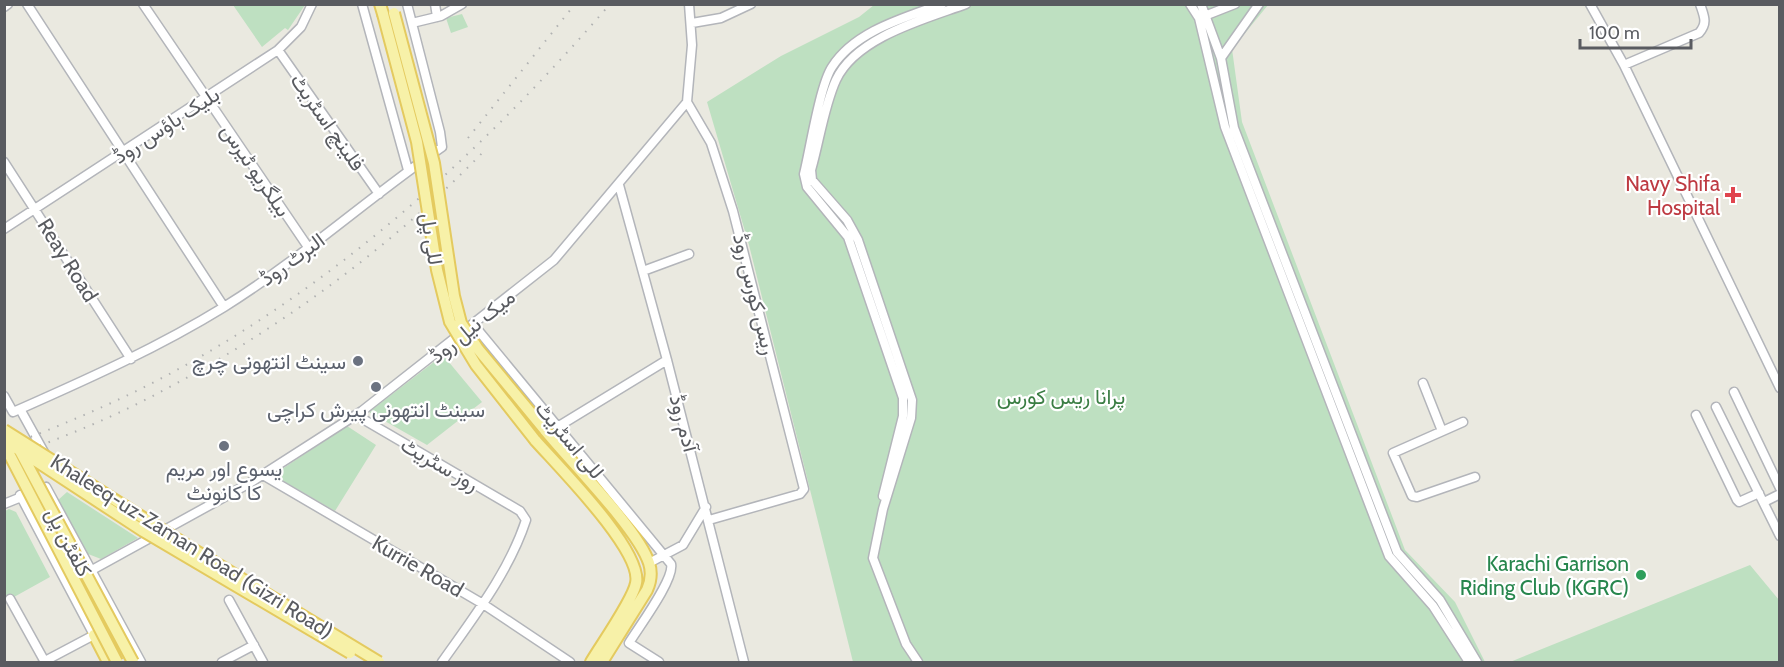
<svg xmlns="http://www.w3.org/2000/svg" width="1784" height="667" font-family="Cabin,Vazirmatn,sans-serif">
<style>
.green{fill:#bee0c1}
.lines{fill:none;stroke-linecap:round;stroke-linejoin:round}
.minor-casing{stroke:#b3b5ba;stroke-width:11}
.major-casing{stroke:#e4ca5f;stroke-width:14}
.minor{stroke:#fff;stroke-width:8}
.major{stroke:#f7f1a8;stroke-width:10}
.rail{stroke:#b1b2b2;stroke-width:2;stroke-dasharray:1.5 8;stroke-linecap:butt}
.major-bridge-casing{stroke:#e4ca5f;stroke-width:14;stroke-linecap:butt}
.major-bridge{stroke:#f7f1a8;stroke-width:10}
.health-dot{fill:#e0444e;stroke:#fff;stroke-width:2}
.worship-dot{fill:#6b7280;stroke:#fff;stroke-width:2}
.leisure-dot{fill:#2e9e5b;stroke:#fff;stroke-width:2}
.labels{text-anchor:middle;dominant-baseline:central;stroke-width:4.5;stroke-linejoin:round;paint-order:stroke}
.street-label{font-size:21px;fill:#595b60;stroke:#fff}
.health-label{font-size:21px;fill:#be3a42;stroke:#fff;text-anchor:end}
.worship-label{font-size:21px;fill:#5b616d;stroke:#fff}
.park-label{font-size:21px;fill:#3a7d43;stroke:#fff}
.leisure-label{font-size:21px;fill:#27864d;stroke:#fff;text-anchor:end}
</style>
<rect width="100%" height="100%" fill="#eae9e0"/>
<path class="green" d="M233 5H305L288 30 285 28 262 47Z
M874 5H1268L1232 49 1242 122 1405 550 1455 602 1485 662H853L749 245 707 102 781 56 859 17Z
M462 14 468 27 451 33 446 18Z
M443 355 482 402 427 445 369 412Z
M347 426 376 445 335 511 273 475Z
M67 492 138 538 101 559 83 552 57 501Z
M9 509 16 512 50 577 5 602V511Z
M1750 565 1779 600V662H1510Z"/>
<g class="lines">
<g class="minor-casing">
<path id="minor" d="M27 4 224 307
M143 4 308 247
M362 4 408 170
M435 4 437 17
M1190 4 1199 18 1225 127 1389 556 1433 606 1469 662
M1201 4 1221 58 1234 128 1397 552 1440 600 1477 662
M1590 4 1624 65 1780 388
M4 7 8 4
M1202 17 1235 4
M412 23 441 16 462 4
M692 23 721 18 751 4
M278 50 379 194
M1221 58 1259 4
M1624 65 1699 33C1708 23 1704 16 1700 4
M687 102 711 143 733 211 804 489 800 494 709 520
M4 162 131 359
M619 185 667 360 744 662
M4 229 278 50 301 27 312 4
M643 271 689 254
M473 324 671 564C675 579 638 628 629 643L659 662
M1423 383 1442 431
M1734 392 1780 488
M4 396 13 412 20 409C90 378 159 347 224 307 301 259 368 198 442 147L440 132 407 4
M1716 407 1780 536
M20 409 46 456
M356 415 520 511 526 520C509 572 473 618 442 662
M1696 415 1737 500 1739 502 1759 493
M1463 422 1393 453 1412 496 1417 497 1475 477
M559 426 667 360
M263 475 483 604 570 662
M20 495 94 635 43 662
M883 496 903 416V398L848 237 807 187 804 174C810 150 820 85 832 67 855 31 904 18 942 4
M1764 502 1780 494
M4 504 46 487 141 662
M649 563 683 545 706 507
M92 570 248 484 362 411 554 260 687 102 692 45 689 4
M10 599 45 662
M229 600 263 662
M222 662 254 645
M918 662 906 644 873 558 883 509 911 418 912 400 858 240 847 220 812 180 811 170C819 143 824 106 836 80 856 37 925 19 966 4"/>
</g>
<g class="major-casing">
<path id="major" d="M380 4 383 14
M545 430C570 461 638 529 649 563 652 572 651 581 647 590L602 662
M535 440C558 466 643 551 636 583 633 600 601 645 591 662
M94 635 108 662"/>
</g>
<use href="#minor" class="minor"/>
<use href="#major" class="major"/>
<path class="rail" d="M468 138 575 4
M4 447C63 425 120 401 175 371 343 279 485 149 610 4
M4 459C50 442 95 425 139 403 266 339 387 252 486 149"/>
<g class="major-bridge-casing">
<path id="major-bridge" d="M394 13 434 163 454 296 461 323 478 349 545 430
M383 14 417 142 437 270 450 322 476 365 535 440
M4 430 196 551 379 662
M4 440 143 531 350 653
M4 444 117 662
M20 451 133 662"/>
</g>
<use href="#major-bridge" class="major-bridge"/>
</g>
<path class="health-dot" d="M1730 186h6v6h6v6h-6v6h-6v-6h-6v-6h6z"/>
<g class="worship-dot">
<circle cx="358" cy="361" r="6"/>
<circle cx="376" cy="387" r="6"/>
<circle cx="224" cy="446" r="6"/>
</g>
<circle class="leisure-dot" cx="1641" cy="575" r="6"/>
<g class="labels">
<g class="street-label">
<text transform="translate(328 122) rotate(55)">فلینچ اسٹریٹ</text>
<text transform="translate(166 125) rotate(-33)">بلیک ہاؤس روڈ</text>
<text transform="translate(256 170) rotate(56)">بیلگریو ٹیرس</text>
<text transform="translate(432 239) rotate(81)">للی پل</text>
<text transform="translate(292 259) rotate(-36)">البرٹ روڈ</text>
<text transform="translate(68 260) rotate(58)">Reay Road</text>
<text transform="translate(755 294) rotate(76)">ریس کورس روڈ</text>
<text transform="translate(472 326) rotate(-39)">میک نیل روڈ</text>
<text transform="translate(684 423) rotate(75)">آدم روڈ</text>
<text transform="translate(570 440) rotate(50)">للی اسٹریٹ</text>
<text transform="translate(440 464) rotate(30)">روز سٹریٹ</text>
<text transform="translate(69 542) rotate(62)">کلفٹن پل</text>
<text transform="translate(192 546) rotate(32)">Khaleeq-uz-Zaman Road (Gizri Road)</text>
<text transform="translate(418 566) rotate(30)">Kurrie Road</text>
</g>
<g class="health-label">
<text x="1720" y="183">Navy Shifa<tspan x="1720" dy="24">Hospital</tspan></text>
</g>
<g class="worship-label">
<text x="346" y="361" text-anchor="end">سینٹ انتھونی چرچ</text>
<text x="376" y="409">سینٹ انتھونی پیرش کراچی</text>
<text x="224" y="468">یسوع اور مریم<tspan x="224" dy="24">کا کانونٹ</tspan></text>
</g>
<g class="park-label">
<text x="1061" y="396">پرانا ریس کورس</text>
</g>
<g class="leisure-label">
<text x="1629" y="563">Karachi Garrison<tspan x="1629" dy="24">Riding Club (KGRC)</tspan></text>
</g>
</g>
<rect width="1784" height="667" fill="none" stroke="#595b60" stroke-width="12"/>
<path d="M1580 39v9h111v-9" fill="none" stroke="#595b60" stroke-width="3"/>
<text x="1589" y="39" font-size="18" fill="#595b60" stroke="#ffffff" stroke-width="4.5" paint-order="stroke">100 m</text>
</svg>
